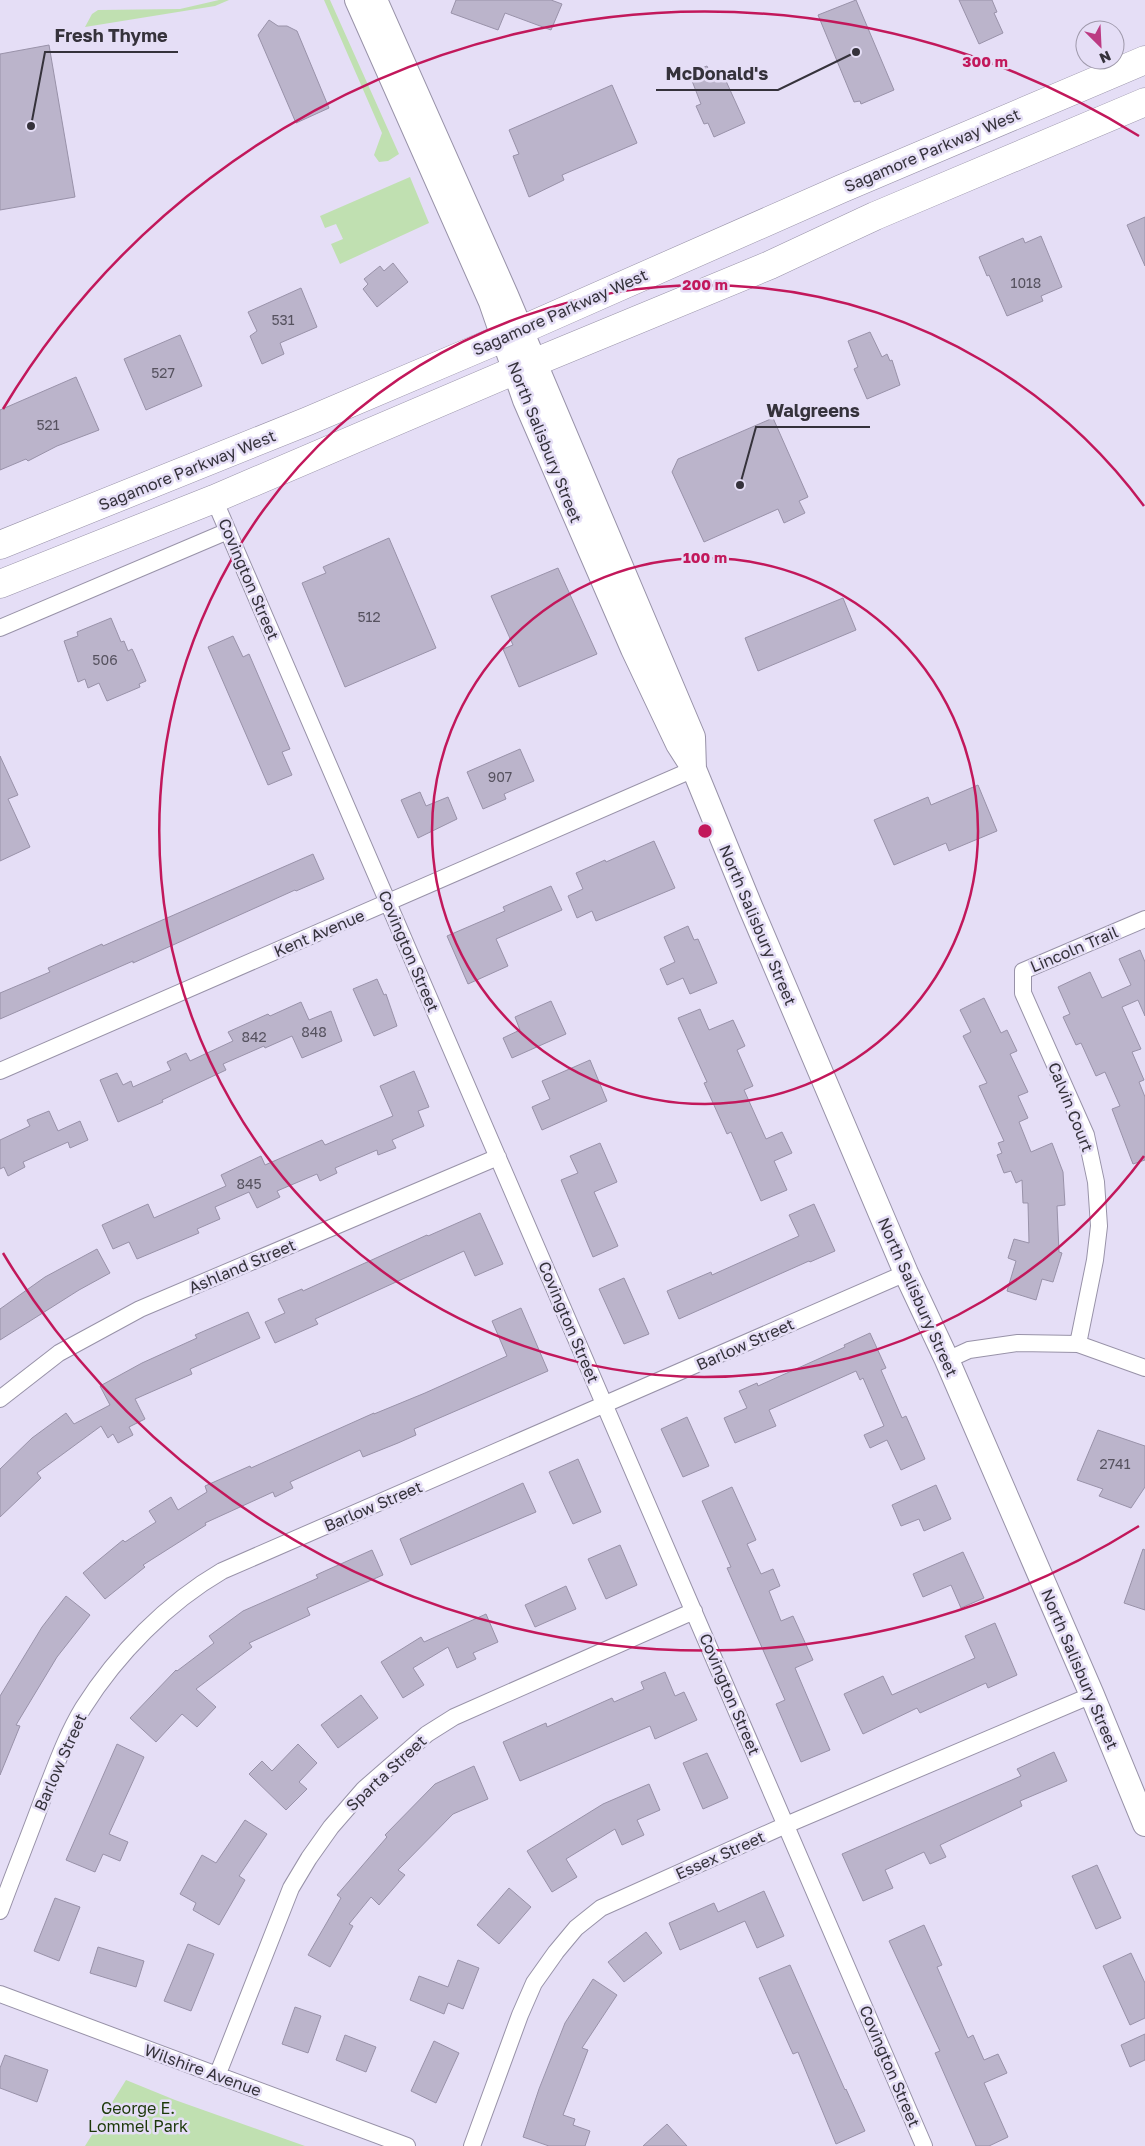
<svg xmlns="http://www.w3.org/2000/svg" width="1145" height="2146" font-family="'Golos Text',sans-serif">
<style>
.green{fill:#c0e0b1}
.building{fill:#bbb4cb;stroke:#9992a9}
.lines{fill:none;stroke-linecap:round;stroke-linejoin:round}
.street-casing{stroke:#9892a8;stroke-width:18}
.secondary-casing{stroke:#9892a8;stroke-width:26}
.highway-casing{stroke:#9892a8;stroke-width:29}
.street{stroke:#fff;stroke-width:16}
.secondary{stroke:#fff;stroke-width:24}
.highway{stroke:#fff;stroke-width:28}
.ring{fill:none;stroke:#c2185b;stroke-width:2.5}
.labels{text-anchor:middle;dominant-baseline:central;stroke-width:5;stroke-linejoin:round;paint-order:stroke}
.number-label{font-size:14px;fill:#56525f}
.street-label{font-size:16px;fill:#35323b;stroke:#e5def6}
.park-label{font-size:16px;fill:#1b3808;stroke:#e5def6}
.centre{fill:#c2185b;stroke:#e5def6;stroke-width:2.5}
.ring-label{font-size:15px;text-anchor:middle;font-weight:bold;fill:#c2185b;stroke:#e5def6;stroke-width:5;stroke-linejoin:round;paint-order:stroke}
.leader{fill:none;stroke:#35323b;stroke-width:2}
.callout-dot{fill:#35323b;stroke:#e5def6;stroke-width:2}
.callout-label{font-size:18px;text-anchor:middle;font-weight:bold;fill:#35323b;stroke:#e5def6;stroke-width:5;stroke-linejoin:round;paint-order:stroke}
</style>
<rect width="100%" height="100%" fill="#e5def6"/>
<path class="green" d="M219 0H229L215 6 85 27 92 14 98 10 180 9Z
M324 0H330L399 154 388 161 379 162 374 155 382 133Z
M410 177 429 223 340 264 331 244 343 239 336 224 325 228 320 216Z
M126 2080 175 2100 305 2146H85Z"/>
<path class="building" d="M456 0H551L562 4 551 30 505 13 498 30 451 13Z
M856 0 894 90 861 104 860 101 854 102 818 15Z
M959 0H992L997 12 994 13 1003 33 979 44Z
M269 20 278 26H287L297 31 329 108 296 123 258 35Z
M49 45 75 197 0 210V54Z
M707 66 711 75 721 70 745 123 714 137 708 123 704 124 696 106 701 104 689 73Z
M612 85 637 143 562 175 564 180 529 197 513 156 519 154 509 130Z
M1145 217V266L1127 225Z
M1041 236 1062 287 1041 296 1043 301 1007 316 989 275 987 276 979 257 1023 238 1025 243Z
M393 263 408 282 377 307 363 289 368 284 364 279 380 266 384 271Z
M301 288 317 327 280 343 284 354 262 364 250 336 257 331 248 312Z
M870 332 882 357 887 354 890 361 892 360 900 385 867 399 854 369 858 367 848 341Z
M180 335 202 386 146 410 124 359Z
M76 377 99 430 57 446 28 461 26 459 0 470V410Z
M773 418 808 497 799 501 805 513 784 523 778 509 704 542 672 472 678 459Z
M389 538 436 648 345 687 302 583 326 573 323 567Z
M558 568 597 654 519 687 503 649 513 645 491 596Z
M843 598 856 630 758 671 745 638Z
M111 618 121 642 124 641 128 651 132 649 134 653 146 681 139 684 140 687 107 701 99 683 88 688 85 679 78 682 64 641 78 636 77 632Z
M233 636 243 657 249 654 290 749 282 752 292 775 268 785 208 647Z
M520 749 534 781 504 794 506 799 483 809 467 772Z
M0 756 18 795 8 799 30 847 0 861Z
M978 785 997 831 949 851 946 843 894 865 874 820 928 797 931 805Z
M420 792 426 806 448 797 457 819 418 838 401 800Z
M654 841 675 888 596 921 592 911 577 918 568 896 583 889 576 873 605 860 606 862Z
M313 854 324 879 296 891 295 890 133 963V961L0 1019V993L50 972 48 968 102 944 103 946Z
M551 886 562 910 496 939 508 966 468 984 447 936 505 911 503 907Z
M688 926 694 940 698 939 717 983 690 994 683 978 667 985 660 969 675 962 664 937Z
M1140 950 1145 962V1016L1138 1000 1122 1007 1141 1049 1132 1052 1144 1080 1139 1082 1145 1097V1160L1133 1164 1112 1109 1120 1106 1105 1072 1096 1076 1081 1043 1076 1045 1063 1017 1070 1014 1058 987 1090 972 1102 998 1131 985 1119 959Z
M377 979 384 995 386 994 397 1026 374 1036 353 989Z
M984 998 1001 1033 1007 1030 1017 1051 1010 1054 1028 1092 1018 1096 1028 1118 1019 1122 1031 1152 1052 1143 1063 1172 1065 1205 1057 1206 1059 1252 1062 1253 1053 1282 1042 1279 1036 1300 1007 1291 1016 1261 1008 1258 1014 1239 1029 1243 1028 1203H1023L1022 1180 1016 1183 1011 1171 1004 1173 997 1155 1002 1153 998 1143 1004 1141 979 1086 987 1083 963 1036 971 1032 960 1010Z
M551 1001 566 1034 512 1058 503 1038 520 1030 515 1017Z
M301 1002 309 1020 331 1011 342 1041 302 1058 292 1036 265 1048 264 1046 223 1064 226 1070 162 1100 163 1102 118 1122 100 1080 117 1073 123 1085 131 1081 133 1087 171 1070 167 1062 186 1053 190 1061 233 1041 228 1032 268 1014 270 1016Z
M700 1009 709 1030 733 1020 745 1046 737 1050 753 1086 744 1090 766 1139 782 1132 792 1153 774 1161 787 1190 761 1201 731 1132 727 1134 704 1083 707 1082 678 1018Z
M590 1060 607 1101 542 1130 532 1107 550 1099 542 1081Z
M414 1071 429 1107 418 1111 424 1126 392 1140 396 1148 378 1155 377 1150 335 1168 337 1173 320 1181 317 1174 277 1191 280 1197 257 1208 249 1192 215 1207 220 1219 197 1229 199 1233 137 1259 129 1242 113 1249 102 1225 148 1204 154 1218 226 1186 221 1175 261 1156 265 1165 322 1140 325 1145 393 1116 380 1086Z
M49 1111 58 1131 80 1121 88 1140 70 1148 68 1142 23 1162 25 1167 8 1176 4 1167 0 1169V1140L30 1126 27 1120Z
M600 1143 617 1182 594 1192 618 1246 593 1257 561 1180 578 1173 570 1156Z
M814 1204 835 1251 810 1262 809 1261 679 1319 667 1291 711 1272 712 1275 799 1236 789 1215Z
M480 1213 503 1264 475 1276 464 1251 315 1319 318 1324 275 1343 265 1322 285 1313 278 1299 302 1289 303 1291 427 1235 428 1236Z
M97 1249 110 1273 79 1290 0 1340V1309L45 1277Z
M624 1278 649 1334 624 1344 599 1289Z
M521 1308 548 1371 414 1429 416 1435 398 1443 363 1457 360 1450 290 1482 293 1488 275 1497 273 1492 205 1523 206 1525 143 1565 145 1567 105 1599 83 1573 123 1540 125 1542 156 1522 149 1511 171 1497 178 1510 207 1492 205 1486 250 1466 251 1468 374 1413V1414L425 1393 507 1356 492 1321Z
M248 1312 260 1338 190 1369 192 1374 135 1399 145 1419 129 1427 133 1435 118 1443 113 1434 108 1438 101 1426 37 1473 41 1478 0 1517V1469L32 1438 66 1413 74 1424 110 1405 100 1386 142 1363 197 1338 195 1335Z
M870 1333 886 1368 881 1370 902 1418 906 1416 925 1459 901 1470 887 1440 870 1448 864 1435 884 1426 863 1378 860 1380 856 1371 769 1410 776 1426 735 1443 724 1418 747 1408 739 1391 757 1383 758 1386 845 1347 844 1345Z
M687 1417 709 1466 683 1477 661 1429Z
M1098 1430 1145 1446V1487L1131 1508 1099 1496 1103 1489 1077 1480Z
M578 1459 601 1512 573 1524 549 1472Z
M523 1483 536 1512 411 1565 400 1539Z
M936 1485 951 1519 924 1531 919 1519 901 1526 892 1505Z
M732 1487 756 1540 747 1544 761 1574 773 1569 780 1586 769 1591 781 1621 793 1616 813 1660 795 1668 830 1750 801 1762 776 1704 785 1700 727 1568 731 1567 702 1501Z
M620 1545 637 1585 606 1599 588 1559Z
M1143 1549 1145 1550V1610L1124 1603Z
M372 1550 383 1575 307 1608 310 1615 249 1643 252 1647 196 1689 216 1707 197 1727 182 1714 156 1742 130 1718 176 1670 177 1671 214 1643 209 1636 243 1611 318 1578 316 1575Z
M963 1552 984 1598 961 1608 951 1585 923 1597 913 1574Z
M566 1586 576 1609 535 1627 525 1605Z
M66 1596 90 1615 57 1657 16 1725 20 1726 0 1775V1696L42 1627Z
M486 1614 498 1642 473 1653 476 1659 457 1668 448 1647 413 1668 424 1685 403 1698 381 1662 421 1637 424 1642Z
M995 1623 1017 1675 988 1688 986 1683 920 1713 917 1708 863 1734 844 1694 883 1676 892 1695 975 1658 965 1636Z
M665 1672 675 1696 684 1692 697 1720 655 1739 650 1726 520 1781 503 1742 546 1723 547 1727 612 1698 614 1702 644 1689 641 1682Z
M361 1695 378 1718 338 1748 321 1725Z
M117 1744 144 1757 109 1834 128 1842 120 1861 103 1854 95 1872 66 1860Z
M298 1744 317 1763 299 1782 307 1789 286 1810 249 1774 262 1761 272 1771Z
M1054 1752 1067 1781 1020 1801 1022 1806 940 1845 946 1857 930 1864 924 1852 885 1870 893 1888 863 1901 842 1854 1021 1776 1017 1769Z
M707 1753 728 1798 703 1809 683 1763Z
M474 1766 488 1799 453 1814 398 1870 405 1875 379 1905 371 1897 349 1924 353 1926 330 1967 308 1955 341 1898 337 1895 387 1837 385 1835 435 1784Z
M649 1784 660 1810 637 1820 644 1835 622 1845 615 1829 566 1859 577 1877 552 1892 527 1851 603 1804Z
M245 1820 267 1834 239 1876 245 1880 219 1925 193 1910 196 1903 180 1894 202 1855 216 1863Z
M1097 1865 1121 1918 1096 1929 1072 1876Z
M509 1888 531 1907 499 1944 477 1925Z
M764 1891 784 1936 757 1948 745 1921 680 1950 669 1923 714 1903 718 1912Z
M55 1898 80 1907 59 1961 34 1951Z
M924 1925 942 1965 937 1967 968 2038 973 2035 984 2060 998 2054 1007 2073 984 2083 1008 2137 989 2146H976L935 2053 940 2051 889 1941Z
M646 1932 662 1953 624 1982 608 1962Z
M188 1944 214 1954 191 2011 164 2001Z
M98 1947 144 1961 136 1987 90 1973Z
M1131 1953 1145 1983V2018L1130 2025 1103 1966Z
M458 1960 479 1968 463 2009 448 2003 444 2014 410 2000 419 1976 448 1987Z
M790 1965 845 2090 846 2089 865 2131 836 2144 798 2052 793 2054 759 1978Z
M593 1979 617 1995 582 2048 588 2050 563 2115 575 2119 573 2125 590 2131 585 2146H549L523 2137 539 2089 565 2023Z
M295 2007 321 2016 308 2053 282 2044Z
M1145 2034V2060L1130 2067 1121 2045Z
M345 2035 376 2047 366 2072 336 2060Z
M434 2041 459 2053 436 2103 411 2091Z
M5 2055 48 2070 37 2102 0 2088V2068Z
M667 2124 687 2146H643Z"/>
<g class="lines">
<g class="street-casing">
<path id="street" d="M214 499 924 2146
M0 628 228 531
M0 1071 694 769
M1078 1344 1095 1260 1099 1226 1096 1182 1086 1135 1023 993V971L1145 919
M947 1360 969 1350 1018 1343 1078 1344 1145 1368
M0 1399 59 1353 140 1309 498 1157
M0 1911C14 1873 29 1836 43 1798 55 1768 66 1736 83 1708 117 1654 167 1603 222 1571L906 1273
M0 1994 407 2146
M217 2076 291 1888 309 1858 331 1827 364 1789 427 1734 454 1717 694 1611
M472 2146 520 2015 534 1983 556 1952 576 1928 601 1908 786 1825 1092 1695"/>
</g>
<g class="secondary-casing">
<path id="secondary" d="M357 0 491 302 525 400 633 649 678 744 694 769 750 906 906 1273 947 1360 1092 1695 1145 1824
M375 0 506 295 693 737 694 769"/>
</g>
<g class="highway-casing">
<path id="highway" d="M0 545 308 421 503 338 841 189 1145 60
M0 584 214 499 516 370 770 265 875 216 1145 102"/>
</g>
<use href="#street" class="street"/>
<use href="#secondary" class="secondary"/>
<use href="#highway" class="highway"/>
</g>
<g class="ring">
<circle cx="705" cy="831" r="273"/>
<path d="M1144 1156A546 546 0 1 1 1144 506"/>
<path d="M1139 1526A819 819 0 0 1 3 1253M3 409A819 819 0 0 1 1139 136"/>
</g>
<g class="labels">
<g class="number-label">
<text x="1026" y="282">1018</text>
<text x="283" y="319">531</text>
<text x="163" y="372">527</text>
<text x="48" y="424">521</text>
<text x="369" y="616">512</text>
<text x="105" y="659">506</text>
<text x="500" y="776">907</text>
<text x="314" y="1031">848</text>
<text x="254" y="1036">842</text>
<text x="249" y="1183">845</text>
<text x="1115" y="1463">2741</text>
</g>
<g class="street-label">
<text transform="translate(932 150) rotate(-23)">Sagamore Parkway West</text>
<text transform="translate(560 312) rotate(-24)">Sagamore Parkway West</text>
<text transform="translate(545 442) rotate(68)">North Salisbury Street</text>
<text transform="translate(187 470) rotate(-22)">Sagamore Parkway West</text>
<text transform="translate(249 579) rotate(67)">Covington Street</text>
<text transform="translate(758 925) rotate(67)">North Salisbury Street</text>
<text transform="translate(319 933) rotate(-23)">Kent Avenue</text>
<text transform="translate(1074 949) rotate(-23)">Lincoln Trail</text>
<text transform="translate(409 951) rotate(67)">Covington Street</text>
<text transform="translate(1071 1107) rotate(68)">Calvin Court</text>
<text transform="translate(242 1266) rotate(-23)">Ashland Street</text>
<text transform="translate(918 1297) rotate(66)">North Salisbury Street</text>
<text transform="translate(569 1322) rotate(67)">Covington Street</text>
<text transform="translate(745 1344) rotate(-24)">Barlow Street</text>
<text transform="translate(373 1506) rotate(-23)">Barlow Street</text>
<text transform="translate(1080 1669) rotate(67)">North Salisbury Street</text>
<text transform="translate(730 1694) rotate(67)">Covington Street</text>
<text transform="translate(60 1762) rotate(-66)">Barlow Street</text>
<text transform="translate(386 1773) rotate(-43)">Sparta Street</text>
<text transform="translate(720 1855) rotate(-24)">Essex Street</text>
<text transform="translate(890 2066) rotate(67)">Covington Street</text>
<text transform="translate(203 2070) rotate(20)">Wilshire Avenue</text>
</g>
<g class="park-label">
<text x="138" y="2108">George E.<tspan x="138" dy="18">Lommel Park</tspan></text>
</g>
</g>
<circle cx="705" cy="831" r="8" class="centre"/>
<g class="ring-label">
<text x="985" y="67">300 m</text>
<text x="705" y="290">200 m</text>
<text x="705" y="563">100 m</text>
</g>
<path class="leader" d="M31 126L45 52H178M856 52L778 90H656M740 485L756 427H870"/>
<g class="callout-dot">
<circle cx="31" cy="126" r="5"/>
<circle cx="856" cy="52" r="5"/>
<circle cx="740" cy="485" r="5"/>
</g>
<g class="callout-label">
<text x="111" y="42">Fresh Thyme</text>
<text x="717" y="80">McDonald's</text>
<text x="813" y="417">Walgreens</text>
</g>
<g transform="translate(1100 45) rotate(156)"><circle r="24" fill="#e5def6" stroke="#9f99ab"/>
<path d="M0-4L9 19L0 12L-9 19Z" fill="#bc3a82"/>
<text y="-8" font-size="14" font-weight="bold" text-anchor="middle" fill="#35323b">N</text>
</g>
</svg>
